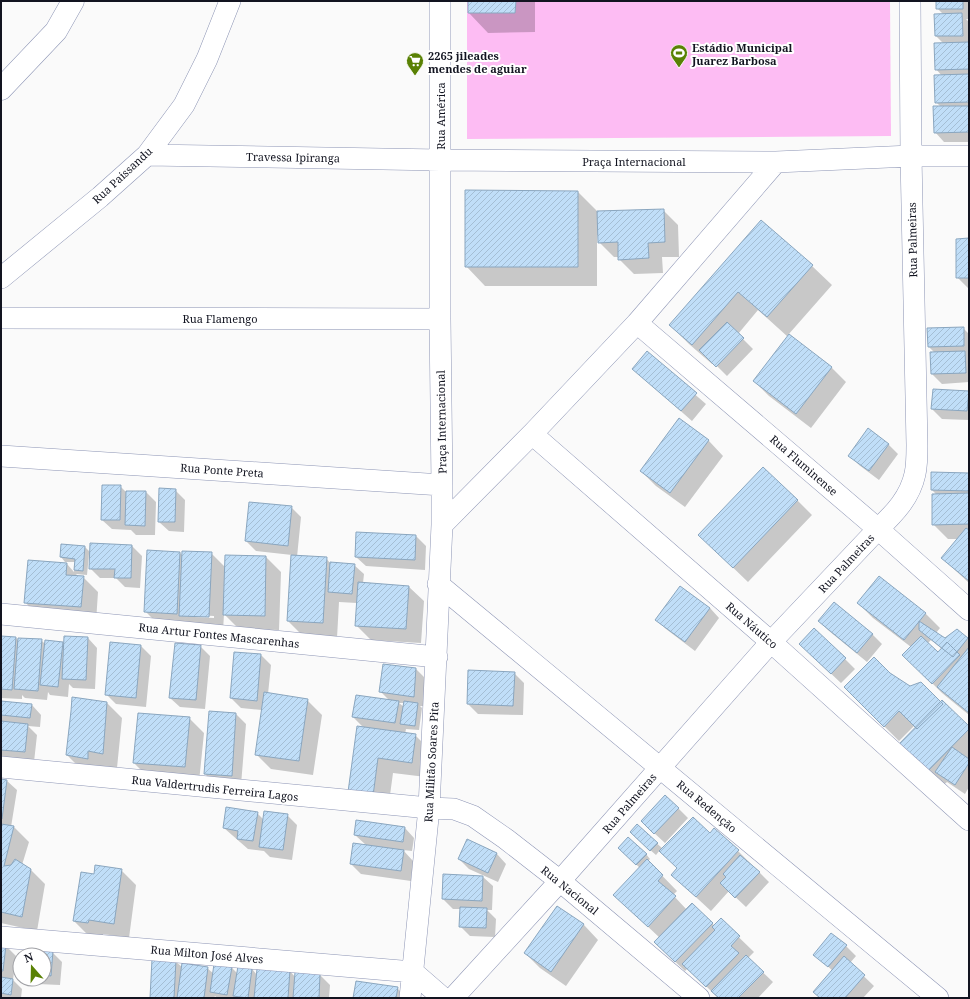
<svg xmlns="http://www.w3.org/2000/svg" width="970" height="999" font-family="'Noto Serif',serif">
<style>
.park{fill:#fdbcf3}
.shadow{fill:#0003;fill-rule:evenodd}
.building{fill:url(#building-hatch);stroke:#8aa6bf}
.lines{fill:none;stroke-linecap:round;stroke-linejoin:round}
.street-casing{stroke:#8d95b5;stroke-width:22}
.highway-casing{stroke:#8d95b5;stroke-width:23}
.street{stroke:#fff;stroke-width:21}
.highway{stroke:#fff;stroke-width:22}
.labels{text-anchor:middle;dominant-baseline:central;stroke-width:4;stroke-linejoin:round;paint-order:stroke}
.poi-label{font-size:11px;font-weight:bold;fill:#121420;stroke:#fff;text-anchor:start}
.street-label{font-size:11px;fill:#121420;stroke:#fff}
</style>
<defs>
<pattern id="building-hatch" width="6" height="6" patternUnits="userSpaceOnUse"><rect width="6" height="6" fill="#c0def8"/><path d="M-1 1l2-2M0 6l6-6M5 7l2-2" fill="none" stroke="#a4bed4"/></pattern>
</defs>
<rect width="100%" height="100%" fill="#fafafa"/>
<path class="park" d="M467 1H890L891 136 467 139Z"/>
<path class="shadow" d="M469 1H535V32L488 33 469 13Z
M937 1H969V19H966L969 22V142H944L935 132 941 107 936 102 942 76 936 69 943 43 936 36 944 15 937 8Z
M578 192 597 211 663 210 678 225 679 257H662L663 273 634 274 619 259V257H614L599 242V235H597V286H485L466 266Z
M761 221 812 266 832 285 788 335 832 368 846 382 811 428 769 396 754 381 788 337 758 310 738 334 753 349 727 376 713 362 712 364 689 344 670 325Z
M969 239V289L957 277Z
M963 328 969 334V382L942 384 932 374 935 353 929 347 928 329Z
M647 353 706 404 692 421 633 369Z
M968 392 969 420 942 419 932 409Z
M679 419 709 441 723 456 685 507 656 486 641 471Z
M888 444 898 454 879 480 859 465 850 455Z
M969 474V583L942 558 958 539H948L933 524 937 495 932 490Z
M120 486 126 492H146L156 502 155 535H136L131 530 112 529 102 520Z
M175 490 185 500 184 532 169 531 159 522Z
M797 500 812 515 748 582 699 535Z
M291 507 301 517 297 557 326 558 330 563 354 565 364 574 363 583 409 587 424 601 421 643 371 640 356 625 357 603 339 602 337 638 303 636 288 621 292 555 256 551 246 541Z
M357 533 416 536 426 546 425 570 366 566 356 557Z
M132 546 142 556 140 588 125 587 116 578H100L90 568 91 554H89L87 575 76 574 79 577H83L98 592 96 622 39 617 25 602 67 564 74 572 75 562H65L61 557 85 547 91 553Z
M180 553 183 556 211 553 225 567 226 556 266 557 281 572 279 630 239 629 224 614 223 631 160 626 145 611ZM194 615 214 616V618L194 617Z
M858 603 925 613 940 628 936 633 945 639 957 630 969 640V715L942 693 904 655 911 647 873 618ZM931 640 942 649 938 654 927 644Z
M710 608 719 618 695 651 666 629 657 620Z
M819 621 872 634 882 644 867 662 829 631Z
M1 637 16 638 19 641 41 640 45 644 63 643 65 645 88 638 97 648 95 689 73 688 69 684 68 697 50 695 48 692 47 700 25 698 22 695V699L1 698Z
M111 643 141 646 151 656 146 707 116 704 106 694Z
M200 646 210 656 205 709 180 707 170 698Z
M810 654 845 659 855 669 841 683Z
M261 655 271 665 268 694 307 700 322 715 313 775 271 769 256 754 262 710 241 708 231 698Z
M416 669 426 679 424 706H420L422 708 419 730 406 729 405 734 415 735 430 750 426 777 393 773 388 810 364 806V728L353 717 389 700 380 691ZM399 703H404V707Z
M469 672 514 673 524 683 523 715 478 714 468 704Z
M889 674 910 688 941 703 969 728V787L965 794 947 782 939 789 897 747 917 727 915 725 899 741 845 687Z
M1 702 32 705 41 715 40 727 28 726 37 735 34 762 1 758V722H2L1 721Z
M107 703 122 718 117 768 103 766V774L81 769 67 755Z
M236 714 246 724 241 785 215 784 205 774Z
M189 718 204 733 199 782 149 778 134 763Z
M1 780 7 781 17 790 11 827H14L29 842 22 865 30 869 45 884 37 931 1 923Z
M678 808 688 818 665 843 652 831Z
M257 813 264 820 287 815 297 825 292 860 270 857 264 851 248 849 224 828Z
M637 825 663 849 710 834 738 851 769 882 746 907 729 891 711 911 672 875 678 868 660 850 656 855 635 837Z
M405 828 414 838 412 851 403 850 413 861 411 881 361 874 351 864 366 845 355 835Z
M468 840 497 854 506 864 498 882 469 869 459 859Z
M624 853 646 854 650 859 648 861 677 891 673 895 687 910 692 905 715 926 721 920 754 952 748 958 773 982 758 998H718L688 968 685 971 665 952 660 938 614 895 640 868Z
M121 870 136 885 129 938 103 934V938L89 936 74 921 95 875Z
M483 877 493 886 492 910H487L496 919 495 937 470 936 460 926 461 909H453L443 899Z
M557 907 584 925 598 940 566 986 540 968 525 953Z
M1 945 6 946 16 956 13 980 22 989 21 998H1Z
M846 946 856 956 850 963 874 986 863 998H821L833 971 815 955Z
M52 952 62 962 60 985 38 984 33 979H44V955H30Z
M175 961 182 967 207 968 214 974 215 965 232 968 238 974 252 969 257 975 290 971 295 977 320 975 330 985 329 998H249L238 996V998H217L215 996 214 998H151Z
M397 988 407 998H354Z"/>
<path class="building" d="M468 1H516L515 13H468Z
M936 1H963V9H936Z
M962 13 963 36H935L934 14Z
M969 42V69L935 70 934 43Z
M969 74V102L935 103 934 75Z
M933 106H969V132L934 133Z
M465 190 578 191V267H465Z
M664 209 665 242 648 243 649 258 618 260V242L598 243 597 211Z
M761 220 813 265 767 317 738 292 692 345 669 325Z
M969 238V278H956V239Z
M727 322 744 338 716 367 699 350Z
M964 327V346L928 347 927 328Z
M789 334 832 367 796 414 753 381Z
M647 351 697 393 681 411 632 369Z
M965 351 966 373 931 374 930 352Z
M933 389 969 391 967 411 931 409Z
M679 418 709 440 670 493 640 471Z
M868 428 889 444 869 471 848 456Z
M763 467 798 500 733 568 698 535Z
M931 472 969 473V491L931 490Z
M102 485H121L120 520H101Z
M159 488 176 489 175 522H158Z
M126 491H146L145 526 125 525Z
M969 493V524L932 525V494Z
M249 502 292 506 288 546 245 541Z
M966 528 969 530V581L941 558Z
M356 532 416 535 415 560 355 557Z
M90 543 132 545 131 578H114L115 569H89Z
M61 544 85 546 83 571 74 570 75 559 60 557Z
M147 550 180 552 177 614 144 612Z
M182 551 212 552 209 617 179 616Z
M225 555 266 556 265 616 223 615Z
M291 555 327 557 323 623 287 621Z
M28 560 67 563 66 575 84 576 81 607 24 603Z
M330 562 355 564 352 594 328 592Z
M879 576 926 613 904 640 857 603Z
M358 582 409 586 406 629 355 626Z
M680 586 710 608 685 642 655 620Z
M834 602 873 634 857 653 818 621Z
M919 621 945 638 957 629 968 638 953 657 919 630Z
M814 628 846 658 831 674 799 644Z
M1 636 16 637 12 690 1 689Z
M64 636 88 637 86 680 62 679Z
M921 636 938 652 947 642 960 655 932 684 902 655Z
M18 638 42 639 38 691 14 689Z
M45 640 63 642 58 687 40 685Z
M110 642 141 645 136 698 105 695Z
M175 643 201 645 196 700 169 698Z
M969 647V713L937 687Z
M234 652 261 654 257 701 230 698Z
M874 657 890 673 910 686 921 682 943 704 917 729 899 711 884 727 844 687Z
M383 664 416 668 414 697 379 692Z
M468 670 515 672 513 706 467 704Z
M264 692 308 699 299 761 255 755Z
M356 695 399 701 395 723 352 717Z
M72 697 107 702 103 754 88 751V759L66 755 71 711Z
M942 700 969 726V729L924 775 896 747Z
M1 701 32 704 30 718 1 715Z
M404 701 418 703 415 726 400 724Z
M209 711 236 713 232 776 204 774Z
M138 713 190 717 185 767 133 763Z
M1 721 28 724 25 752 1 750Z
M357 726 416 734 412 763 378 758 373 796 348 792Z
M952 747 969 759V763L955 785 935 772Z
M1 779 7 780 2 819 1 818Z
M665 795 679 808 654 834 641 821Z
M226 807 258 812 253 841 237 839 238 831 223 828Z
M264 811 288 814 283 850 259 847Z
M693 817 710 833 714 828 739 850 696 897 671 875 677 868 659 851Z
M356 820 405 827 403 842 354 835Z
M1 824 14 826 4 866 11 865 15 859 31 869 22 917 1 912Z
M637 824 658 843 650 851 630 832Z
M628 837 647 854 636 865 618 848Z
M467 839 497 853 488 873 458 859Z
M353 843 404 850 401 871 350 864Z
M740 855 760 872 735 898 720 883 726 877 723 874Z
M647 859 663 875 658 881 676 896 648 927 613 895Z
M95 865 122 869 114 924 89 920 88 923 73 921 81 872 94 874Z
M443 874 483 876 482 901 442 899Z
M692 903 713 923 675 962 654 942Z
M557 906 584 924 551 972 524 953Z
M460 907 487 908 486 928 459 927Z
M721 918 740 936 731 946 739 953 706 987 682 964 715 930 712 927Z
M831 933 847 945 828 967 813 955Z
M1 944 6 945 3 971H1Z
M29 949 53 951 51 976 44 975V955H29Z
M746 955 764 972 738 998H719L711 991Z
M844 956 865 975 845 998H820L813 992Z
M152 959 176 960 174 998H150Z
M182 963 208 967 204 998H177Z
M214 964 232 967 227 995 210 992Z
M238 966 252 969 248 998 233 996Z
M257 969 290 970 288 998H254Z
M295 972 320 974 319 998H293Z
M1 977 13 979 11 995 1 993Z
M356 981 398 987 396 998H353Z"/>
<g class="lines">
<g class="street-casing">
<path id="street" d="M147 155 440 160 776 162 911 156H969
M1 278 100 197 147 155 184 105 207 59 230 1
M1 318 440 319
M637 323 878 529 969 610
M532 434 771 642 969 820
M1 456 442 485
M442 525 532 434 637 323 776 162
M438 584 938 998
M1 614 437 657
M1 767 429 808 454 809 473 816 506 839 560 881 699 998
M1 937 413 972 443 998
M410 998 429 808 442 525V485L440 319V1
M453 998 560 881 771 642 878 529C895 513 910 497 915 474 917 465 917 455 917 445L911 156 910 1"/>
</g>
<g class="highway-casing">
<path id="highway" d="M1 89 56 31 73 1"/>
</g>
<use href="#street" class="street"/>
<use href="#highway" class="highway"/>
</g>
<defs>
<g id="stadium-pin" transform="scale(0.9)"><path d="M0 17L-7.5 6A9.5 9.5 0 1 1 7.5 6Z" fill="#598104" stroke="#fff"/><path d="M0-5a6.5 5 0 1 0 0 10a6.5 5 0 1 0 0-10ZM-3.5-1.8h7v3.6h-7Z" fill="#fff"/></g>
<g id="supermarket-pin" transform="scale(0.9)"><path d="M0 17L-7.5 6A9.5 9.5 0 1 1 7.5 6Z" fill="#598104" stroke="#fff"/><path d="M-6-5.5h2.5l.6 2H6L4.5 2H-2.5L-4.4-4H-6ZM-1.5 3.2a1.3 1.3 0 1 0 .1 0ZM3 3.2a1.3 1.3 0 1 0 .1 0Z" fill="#fff"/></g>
</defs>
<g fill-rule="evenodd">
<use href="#stadium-pin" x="679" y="53"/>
<use href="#supermarket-pin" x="415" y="61"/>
</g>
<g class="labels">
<g class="poi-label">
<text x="692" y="47">Estádio Municipal<tspan x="692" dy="13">Juarez Barbosa</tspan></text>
<text x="428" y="55">2265 jileades<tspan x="428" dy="13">mendes de aguiar</tspan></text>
</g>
<g class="street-label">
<text transform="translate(440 116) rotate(-90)">Rua América</text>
<text transform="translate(293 157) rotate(1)">Travessa Ipiranga</text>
<text x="634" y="161">Praça Internacional</text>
<text transform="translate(122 175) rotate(-43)">Rua Paissandu</text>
<text transform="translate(912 240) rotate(-91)">Rua Palmeiras</text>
<text x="220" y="318">Rua Flamengo</text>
<text transform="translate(441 422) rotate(-91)">Praça Internacional</text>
<text transform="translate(804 465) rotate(41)">Rua Fluminense</text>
<text transform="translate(222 470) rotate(4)">Rua Ponte Preta</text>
<text transform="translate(846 563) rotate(-47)">Rua Palmeiras</text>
<text transform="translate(752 625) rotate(41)">Rua Náutico</text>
<text transform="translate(219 635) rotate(6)">Rua Artur Fontes Mascarenhas</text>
<text transform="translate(431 762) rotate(-87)">Rua Militão Soares Pita</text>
<text transform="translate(215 788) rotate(6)">Rua Valdertrudis Ferreira Lagos</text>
<text transform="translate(629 803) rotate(-49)">Rua Palmeiras</text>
<text transform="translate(707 806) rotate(40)">Rua Redenção</text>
<text transform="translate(570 890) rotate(39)">Rua Nacional</text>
<text transform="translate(207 954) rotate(5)">Rua Milton José Alves</text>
</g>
</g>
<rect width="970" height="999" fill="none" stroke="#121420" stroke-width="4"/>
<g transform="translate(32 967) rotate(340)"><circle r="19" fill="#ffffff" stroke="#a0a1a6"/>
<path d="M0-3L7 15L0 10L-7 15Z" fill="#598104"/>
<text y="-6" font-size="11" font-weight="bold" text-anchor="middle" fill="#121420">N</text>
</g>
</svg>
